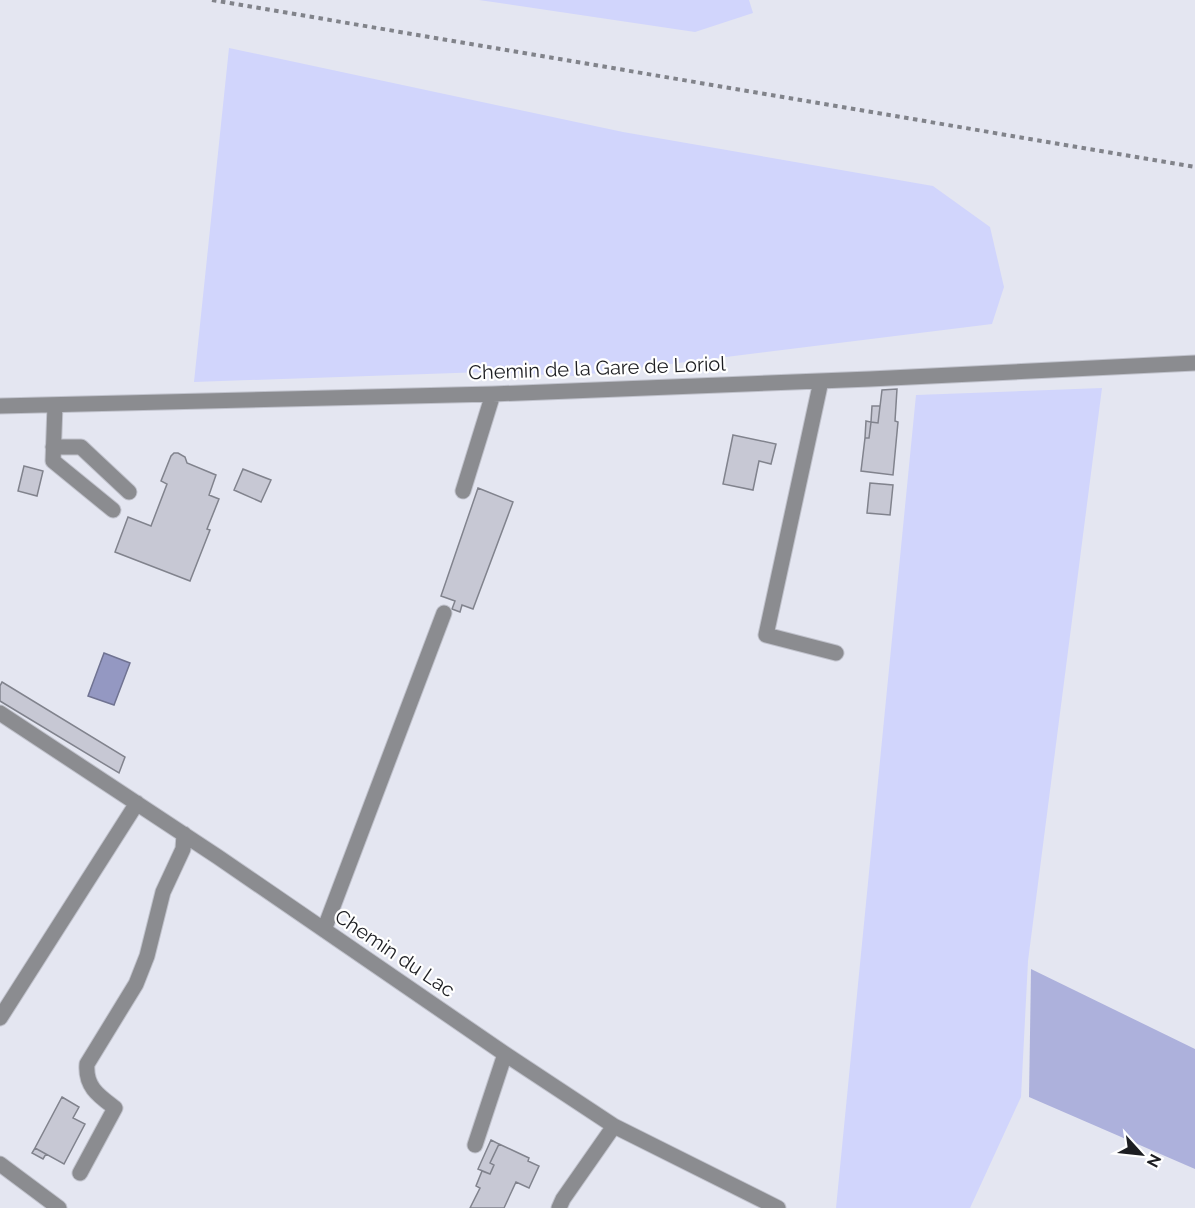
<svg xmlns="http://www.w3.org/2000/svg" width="1195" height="1208" font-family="Raleway,sans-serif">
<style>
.green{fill:#d1d5fc}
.forest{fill:#adb1dc}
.water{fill:#9498c2;stroke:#707392;stroke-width:1.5}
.building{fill:#c7c8d4;stroke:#81838d;stroke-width:1.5}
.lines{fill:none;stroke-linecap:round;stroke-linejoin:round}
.minor-casing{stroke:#c0c2cc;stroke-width:17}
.path{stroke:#81838a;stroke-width:4;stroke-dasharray:4.5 4.5;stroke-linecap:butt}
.minor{stroke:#8b8c90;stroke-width:15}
.labels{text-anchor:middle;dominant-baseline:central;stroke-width:4.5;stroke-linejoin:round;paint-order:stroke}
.street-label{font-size:20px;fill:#1d1e22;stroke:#fff}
</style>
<rect width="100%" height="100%" fill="#e4e6f1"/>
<path class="green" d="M479 0H749L753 13 695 32Z
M229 48 623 132 933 186 990 227 1004 287 992 324 574 376 484 372 194 382Z
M1102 388 1028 961 1021 1097 970 1208H836L916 395Z"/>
<path class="forest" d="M1031 969 1195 1049V1169L1029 1097Z"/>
<path class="water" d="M104 653 130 663 114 705 88 696Z"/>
<path class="building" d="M897 389 895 421 898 422 893 475 861 471 865 438H869L871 422 878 423 882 390Z
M872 406H880L878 423 871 422Z
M866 421 871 422 869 438H865Z
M733 435 776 444 771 464 759 461 753 490 723 484Z
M174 453H178L185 457 187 463 216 475 209 495 219 499 207 529 210 530 190 581 115 552 128 517 151 526 167 484 161 481 171 456Z
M24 466 43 471 37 496 18 491Z
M243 469 271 480 261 502 234 490Z
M870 483 893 485 890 515 867 513Z
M478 488 513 502 473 609 462 605 460 612 452 609 455 601 441 596Z
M2 682 125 757 119 773 0 701V686Z
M62 1097 79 1107 73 1118 85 1124 64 1164 35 1148Z
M491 1140 499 1144 490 1163 494 1165 490 1174 478 1169Z
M499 1144 529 1158 528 1161 539 1166 529 1188 516 1182 504 1208H470L480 1188 476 1186 482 1171 490 1174 494 1165 490 1163Z
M35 1148 46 1154 43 1159 32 1153Z"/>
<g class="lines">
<g class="minor-casing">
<path id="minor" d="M821 381 766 635 836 653
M55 405 53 461 113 510
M0 406 493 394 870 379 1195 363
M53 447H81L129 492
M463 491 493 394
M0 713 218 857 505 1054 614 1126 778 1208
M324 930 444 613
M0 1018 137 803
M475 1145 505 1054
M0 1164 59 1208
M80 1173 115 1108C99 1096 85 1087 87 1064L136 984 147 956 163 892 183 849 184 834
M559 1208 563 1199 614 1126"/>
</g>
<path class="path" d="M212 0 1195 167"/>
<use href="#minor" class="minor"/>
</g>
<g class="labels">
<g class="street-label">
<text transform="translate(597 368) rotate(-2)">Chemin de la Gare de Loriol</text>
<text transform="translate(395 953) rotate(34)">Chemin du Lac</text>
</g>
</g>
<g transform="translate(1141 1154) rotate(117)" stroke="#ffffff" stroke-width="4.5" paint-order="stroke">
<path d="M0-4.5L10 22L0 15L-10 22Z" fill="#1d1e22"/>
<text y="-9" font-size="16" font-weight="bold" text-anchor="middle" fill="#1d1e22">N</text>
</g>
</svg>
